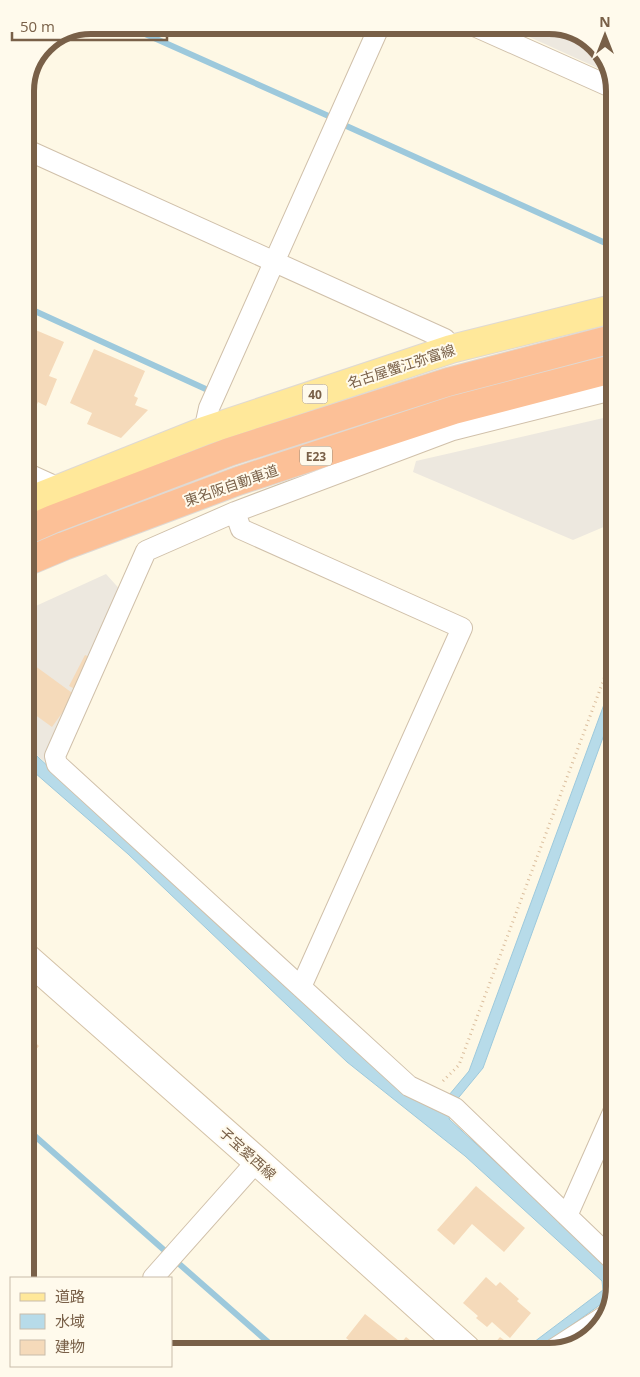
<svg xmlns="http://www.w3.org/2000/svg" width="640" height="1377" font-family="'Open Sans','Noto Sans JP',sans-serif">
<style>
.industrial{fill:#ede8df}
.water{fill:#b7dbe9;stroke:#9dc9dc}
.lines{fill:none;stroke-linecap:round;stroke-linejoin:round}
.stream{stroke:#9dc9dc;stroke-width:6}
.building{fill:#f5daba}
.street-casing{stroke:#d0c0aa;stroke-width:22}
.secondary-casing{stroke:#d4c2a7;stroke-width:30}
.primary-casing{stroke:#dfd9d3;stroke-width:30}
.highway-casing{stroke:#dfd9d3;stroke-width:30}
.path{stroke:#dbbe9d;stroke-width:3;stroke-dasharray:1 4;stroke-linecap:butt}
.street{stroke:#fff;stroke-width:20}
.secondary{stroke:#fff;stroke-width:28}
.primary{stroke:#ffe89a;stroke-width:28}
.highway{stroke:#fcc097;stroke-width:28}
.labels{text-anchor:middle;dominant-baseline:central;stroke-width:4;stroke-linejoin:round;paint-order:stroke}
.shield{fill:#fffaec;stroke:#a18e79;stroke-width:1}
.shield-label{font-size:12px;font-weight:bold;fill:#796048}
.street-label{font-size:14px;fill:#796048;stroke:#fffaec}
.rim{fill:none;stroke:#796048;stroke-width:6}
</style>
<rect width="100%" height="100%" fill="#fef8e5"/>
<path class="industrial" d="M503 25H554L589 38 611 70V74Z
M612 416 613 523 573 540 413 472 416 461Z
M106 574 124 594 51 767 27 747V610Z"/>
<path class="water" d="M613 680V710L483 1068 455 1102 449 1119 615 1272V1286L611 1297 538 1349H520L534 1342 603 1290 602 1281 465 1156 347 1062 128 854 27 766V747L402 1090 433 1109 449 1095 469 1071Z"/>
<g class="lines">
<path class="stream" d="M125 25 333 118
M342 124 612 246
M26 307 210 391
M28 1130 164 1250
M177 1262 277 1350"/>
</g>
<path class="building" d="M26 326 64 342 49 376 57 379 46 406 38 402 28 424 26 423Z
M94 349 145 371 134 396 138 398 135 405 148 410 121 438 87 424 92 413 70 403Z
M85 655 92 658 77 690 69 686Z
M27 660 75 695 52 727 27 709Z
M28 1036 39 1046 28 1059Z
M476 1186 525 1228 504 1252 472 1224 454 1245 437 1230Z
M486 1277 496 1286 500 1282 519 1299 517 1301 531 1313 510 1338 492 1322 487 1327 476 1318 478 1316 463 1303Z
M365 1314 399 1341 391 1350H361L346 1338Z
M406 1337 419 1347 417 1349 395 1350Z
M500 1337 508 1343 503 1349H498L493 1345Z"/>
<g class="lines">
<g class="street-casing">
<path id="street" d="M472 25 611 87
M25 149 445 339 451 349
M612 390 453 430 235 512 146 551 55 756 57 764 409 1086 455 1108 615 1262
M204 431 209 408 380 25
M26 473 59 488
M235 512 241 529 462 628 301 987
M567 1216 614 1110
M153 1278 257 1161
M554 1349 605 1316"/>
</g>
<g class="secondary-casing">
<path id="secondary" d="M28 959 257 1161 466 1349"/>
</g>
<g class="primary-casing">
<path id="primary" d="M26 502 204 431 451 349 612 309"/>
</g>
<g class="highway-casing">
<path id="highway" d="M26 531 53 519 229 452 448 382 612 339
M26 562 64 546 238 481 454 410 612 369"/>
</g>
<path class="path" d="M443 1081 459 1065 613 655"/>
<use href="#street" class="street"/>
<use href="#secondary" class="secondary"/>
<use href="#primary" class="primary"/>
<use href="#highway" class="highway"/>
</g>
<g class="labels">
<g class="shield">
<rect x="302.5" y="384.5" width="25" height="19" rx="4"/>
<rect x="300" y="446.5" width="32" height="19" rx="4"/>
</g>
<g class="shield-label">
<text x="315" y="394">40</text>
<text x="316" y="456">E23</text>
</g>
<g class="street-label">
<text transform="translate(401 366) rotate(-18)">名古屋蟹江弥富線</text>
<text transform="translate(231 485) rotate(-19)">東名阪自動車道</text>
<text transform="translate(248 1153) rotate(42)">子宝愛西線</text>
</g>
</g>
<path d="M0 0H640V1377H0ZM91 34H549A57 57 0 0 1 606 91V1286A57 57 0 0 1 549 1343H91A57 57 0 0 1 34 1286V91A57 57 0 0 1 91 34Z" fill="#fffaec" fill-rule="evenodd"/>
<path class="rim" d="M91 34H549A57 57 0 0 1 606 91V1286A57 57 0 0 1 549 1343H91A57 57 0 0 1 34 1286V91A57 57 0 0 1 91 34Z"/>
<rect x="10" y="1277" width="162" height="90" fill="#fffaec" stroke="#c9bcaa"/>
<rect x="20" y="1293" width="25" height="8" fill="#ffe89a" stroke="#c9bcaa"/>
<text x="55" y="1302" font-size="15" fill="#796048">道路</text>
<rect x="20" y="1314" width="25" height="15" fill="#b7dbe9" stroke="#c9bcaa"/>
<text x="55" y="1327" font-size="15" fill="#796048">水域</text>
<rect x="20" y="1340" width="25" height="15" fill="#f5daba" stroke="#c9bcaa"/>
<text x="55" y="1352" font-size="15" fill="#796048">建物</text>
<g transform="translate(605 35)" stroke="#fffaec" stroke-width="4" paint-order="stroke">
<path d="M0-4L9 19L0 12L-9 19Z" fill="#796048"/>
<text y="-8" font-size="14" font-weight="bold" text-anchor="middle" fill="#796048">N</text>
</g>
<path d="M12 32v8h155v-8" fill="none" stroke="#796048" stroke-width="2.5"/>
<text x="20" y="32" font-size="15" fill="#796048" stroke="#fffaec" stroke-width="4" paint-order="stroke">50 m</text>
</svg>
